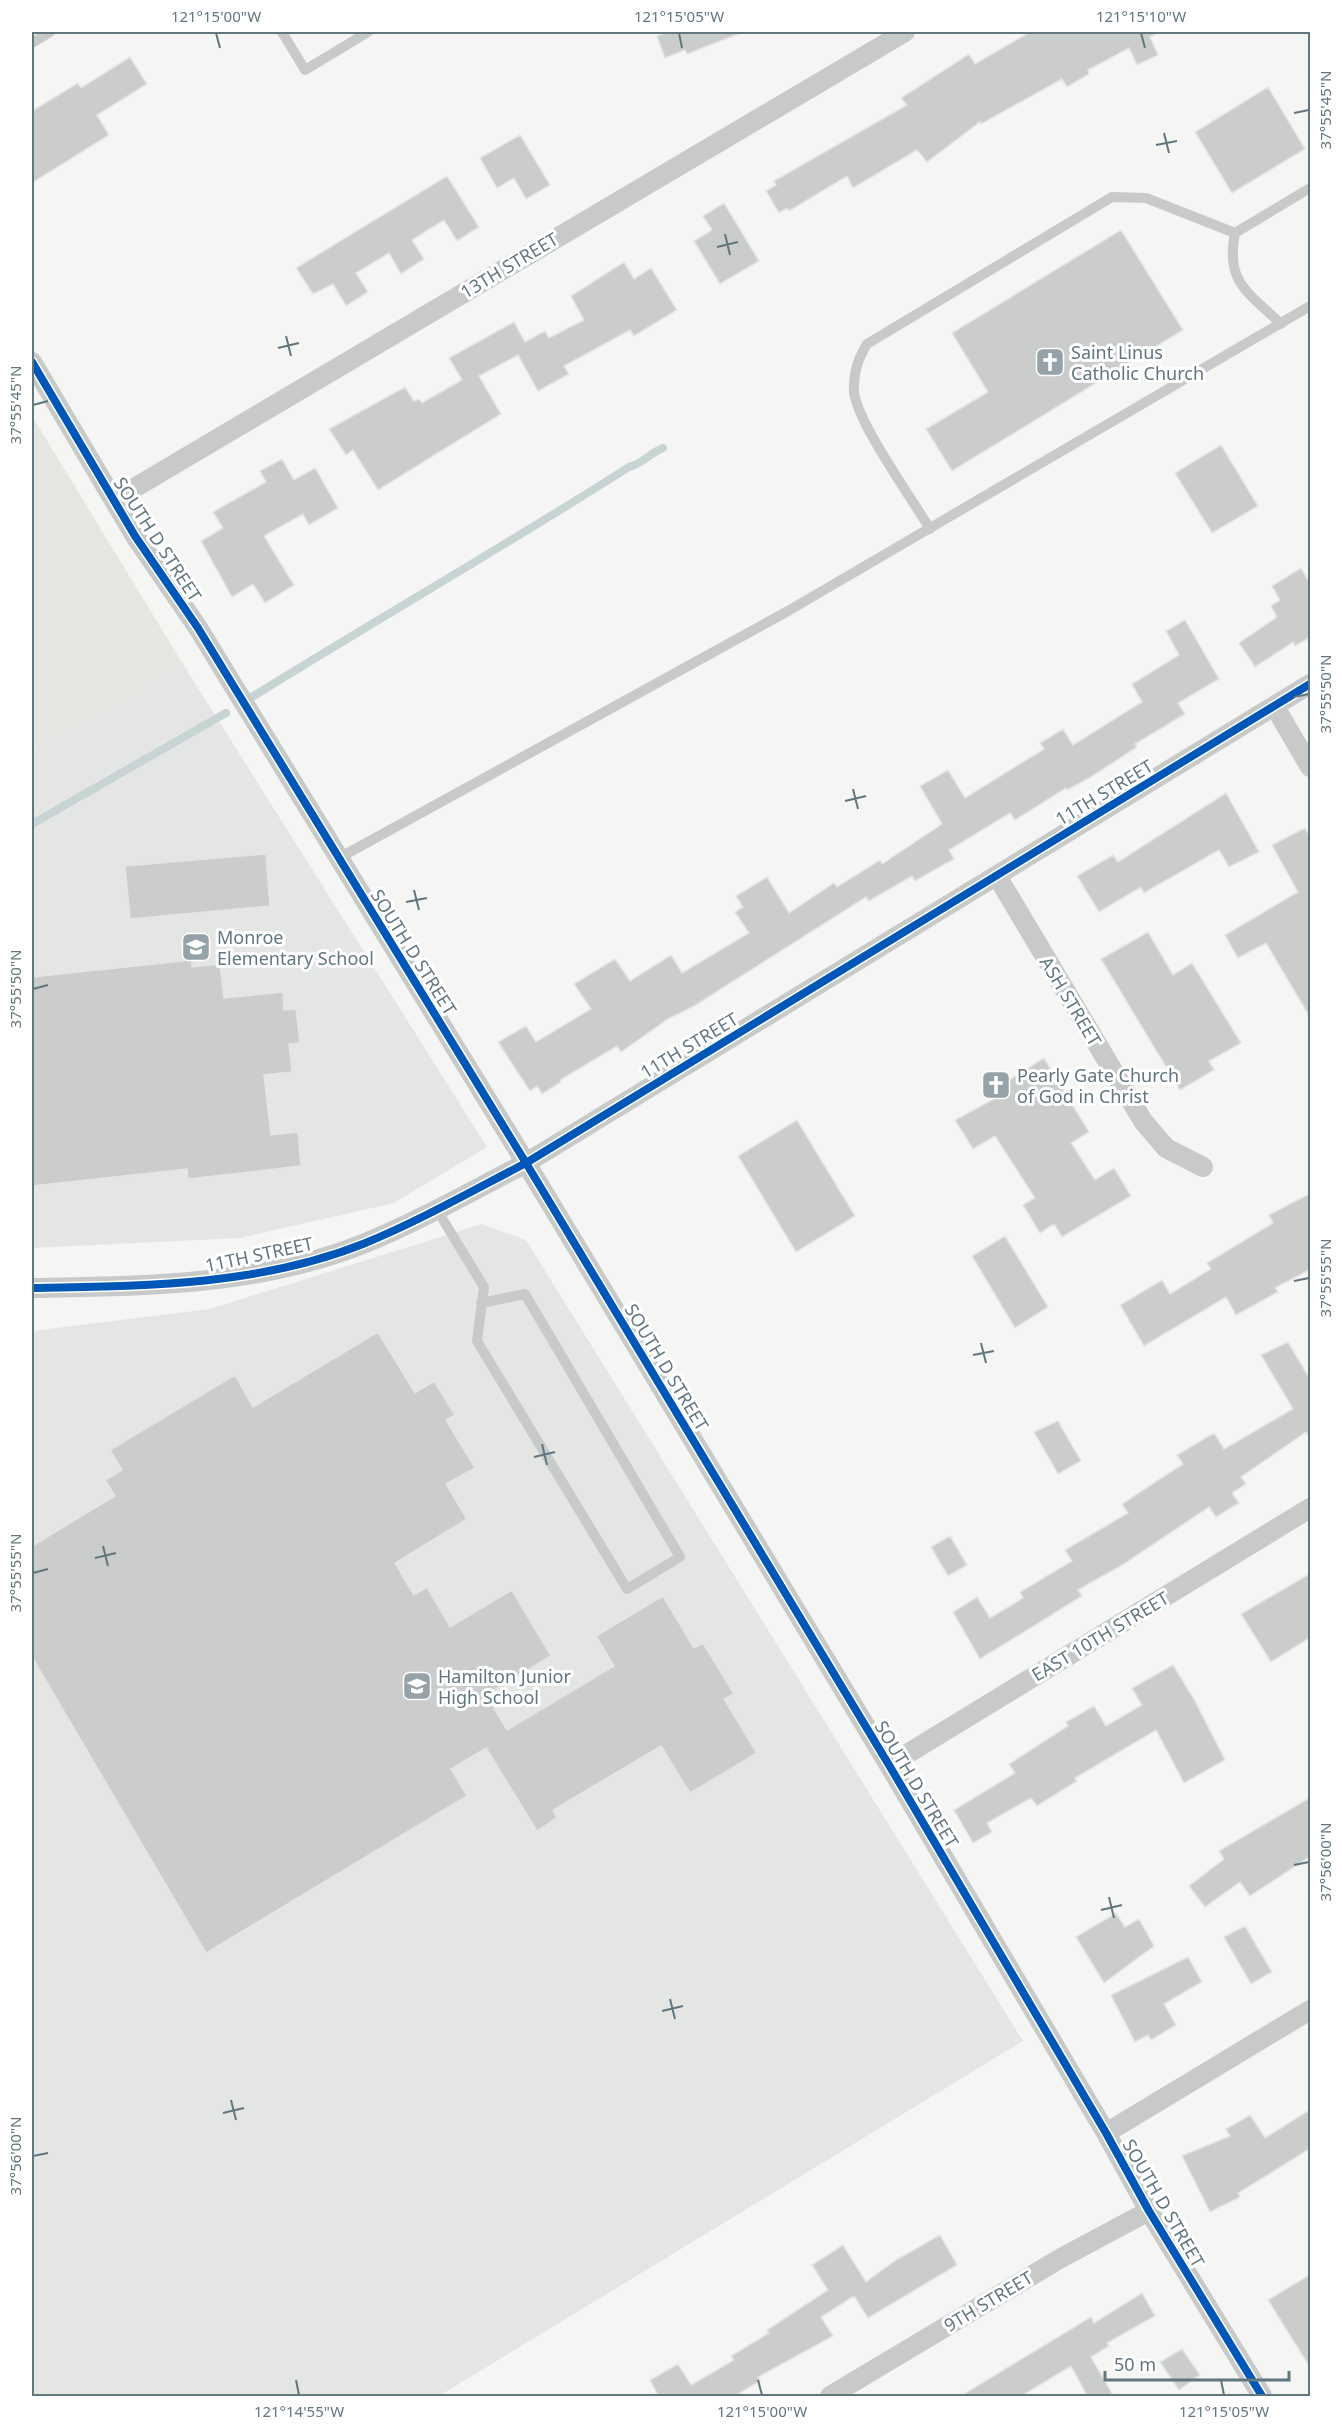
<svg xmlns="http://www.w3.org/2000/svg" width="1342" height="2428" font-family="'Noto Sans',sans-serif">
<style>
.built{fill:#e4e6e4}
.green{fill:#e4e7e1}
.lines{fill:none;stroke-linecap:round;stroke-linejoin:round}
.stream{stroke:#c8d3d4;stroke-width:8}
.building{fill:#cbcdcd;stroke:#e4e4e4;stroke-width:1.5}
.lane{stroke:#c8caca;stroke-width:10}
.street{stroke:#c8caca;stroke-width:20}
.cycleway-casing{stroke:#fff;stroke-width:11}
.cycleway{stroke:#0057b8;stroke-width:8}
.ticks{fill:none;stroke:#61767e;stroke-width:2}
.labels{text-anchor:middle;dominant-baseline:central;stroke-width:6;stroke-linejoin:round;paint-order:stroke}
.street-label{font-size:18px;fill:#61767e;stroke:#fff}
.poi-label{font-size:18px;fill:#61767e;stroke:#fff;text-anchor:start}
.neatline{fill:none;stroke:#61767e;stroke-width:2}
.ticks-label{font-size:15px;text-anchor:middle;fill:#61767e}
</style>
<rect width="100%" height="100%" fill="#f5f5f4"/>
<path class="built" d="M181 661 487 1147 394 1203 240 1238 32 1248V747Z
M482 1224 526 1240 1023 2041 439 2396H32V1331L210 1309Z"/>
<path class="green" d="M32 416 181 661 32 747Z"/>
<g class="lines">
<path class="stream" d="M244 702C372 622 502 548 629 467 642 464 650 453 663 448
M32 824 226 713"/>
</g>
<path class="building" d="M668 32H741V33L687 54 685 50 665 58 657 36Z
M1030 32H1159L1150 37 1158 55 1137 65 1129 48 1088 70 1089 74 1067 87 1062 79 981 124 980 122 927 162 917 150 853 188 847 176 789 211 787 208 779 213 766 191 776 185 774 181 907 105 901 98 969 54 975 64Z
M130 57 147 84 97 115 109 135 32 183V111L78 83 81 88Z
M1268 87 1305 149 1232 193 1195 132Z
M520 135 550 185 526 199 514 178 497 188 480 158Z
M447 176 479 227 457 241 444 220 412 240 424 259 401 274 389 253 356 273 368 292 346 306 333 284 313 294 296 268Z
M724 203 759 261 720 284 694 241 712 230 703 216Z
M1121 230 1183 330 952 471 926 429 988 392 952 333Z
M624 262 634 279 651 268 677 310 634 336 630 330 564 366 569 374 538 391 518 355 479 376 501 414 378 490 353 450 346 455 329 429 405 387 414 401 419 399 422 403 462 380 449 358 514 322 525 342 545 331 549 338 584 320 571 296Z
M1221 445 1258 506 1212 533 1175 473Z
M282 459 294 480 315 468 338 508 309 525 303 514 264 536 294 585 265 603 253 584 232 597 201 541 223 528 213 512 266 482 260 471Z
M1301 568 1311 585V637L1295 646 1293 642 1255 667 1239 643 1277 617 1271 606 1280 600 1272 586Z
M1185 620 1219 679 1178 703 1185 714 1135 744 1137 747 1091 777 1067 790 1066 788 1015 820 1010 813 949 850 954 859 915 881 912 876 869 901 866 897 694 1006 668 1019 621 1052 617 1046 560 1080 561 1082 542 1094 537 1086 530 1091 498 1042 526 1026 536 1042 591 1009 574 984 615 959 630 981 671 955 682 973 749 933 735 912 743 907 736 896 767 877 789 913 834 883 837 887 880 860 882 864 942 824 920 786 948 770 965 798 1044 749 1040 743 1063 729 1073 745 1142 702 1132 684 1179 655 1166 631Z
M1226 793 1259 852 1229 867 1219 850 1144 893 1141 887 1099 912 1077 876 1113 855 1118 862Z
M1305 828 1311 838V1019L1266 943 1238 958 1225 935 1298 892 1272 845Z
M266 854 270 906 130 919 125 866Z
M1148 932 1173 975 1192 963 1241 1043 1209 1061 1214 1070 1180 1090 1101 959Z
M192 960V967L220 964 224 998 283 992 284 1010 296 1009 300 1043 289 1044 292 1072 264 1075 271 1135 298 1132 301 1166 188 1179 187 1169 32 1186V977Z
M1044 1058 1089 1132 1071 1143 1095 1180 1114 1168 1131 1196 1062 1237 1054 1224 1040 1233 1023 1205 1035 1198 995 1136 973 1149 955 1120 994 1099 990 1092Z
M797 1120 855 1216 796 1252 738 1156Z
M1311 1193V1269L1275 1288 1278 1292 1236 1315 1226 1297 1144 1346 1120 1305 1162 1280 1170 1294 1211 1269 1207 1263 1273 1223 1269 1215Z
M1005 1236 1048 1307 1015 1328 972 1256Z
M378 1332 415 1393 434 1381 455 1415 446 1420 475 1468 446 1484 467 1519 395 1563 414 1595 427 1587 450 1627 512 1590 551 1656 486 1695 507 1730 614 1666 596 1636 663 1596 694 1648 703 1643 734 1694 724 1699 757 1753 690 1793 661 1746 553 1810 557 1818 537 1831 486 1748 451 1769 467 1796 206 1953 32 1657V1546L115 1496 105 1480 122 1470 110 1450 235 1375 253 1407Z
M1288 1342 1311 1381V1440L1306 1432 1241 1477 1246 1484 1232 1493 1239 1503 1216 1517 1209 1507 1122 1565 1078 1590 1082 1596 980 1659 953 1612 977 1597 990 1618 1023 1598 1020 1592 1072 1561 1065 1550 1128 1513 1122 1504 1183 1464 1177 1455 1214 1433 1224 1449 1293 1409 1261 1355Z
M1058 1421 1081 1461 1058 1474 1034 1432Z
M950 1536 967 1565 948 1576 931 1547Z
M1311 1573V1637L1271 1662 1241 1614Z
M1173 1665 1195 1701 1225 1760 1184 1783 1156 1730 1075 1778 1077 1781 1037 1806 1031 1798 987 1823 992 1832 973 1843 954 1810 1015 1773 1009 1764 1068 1726 1066 1722 1094 1706 1106 1726 1142 1705 1132 1688Z
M1311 1797V1856L1250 1896 1240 1882 1205 1907 1189 1886 1224 1859 1219 1851Z
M1116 1913 1125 1927 1139 1919 1154 1946 1104 1983 1076 1937Z
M1245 1926 1272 1972 1251 1984 1224 1937Z
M1188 1957 1202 1982 1164 2004 1176 2025 1151 2040 1148 2035 1135 2042 1111 1995Z
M1311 2109V2148L1238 2193 1240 2197 1210 2212 1182 2156 1230 2136 1226 2129 1250 2115 1265 2138Z
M940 2235 957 2265 868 2318 854 2296 821 2317 833 2336 758 2377 760 2381 733 2397H659L650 2380 678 2364 691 2385 734 2360 731 2356 769 2333 767 2330 828 2290 812 2265 843 2245 866 2282 896 2260Z
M1311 2274V2369L1268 2300Z
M1142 2293 1155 2316 1107 2343 1109 2346 1091 2357 1114 2397H1088L1071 2366 1020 2397H959L1091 2317 1094 2323Z
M1182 2349 1200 2375 1179 2390 1160 2362Z"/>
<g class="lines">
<path class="lane" d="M282 32 305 70 368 32
M32 43 50 32
M1281 324C1248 292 1225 282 1235 233L1310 188
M930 529C912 499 857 422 854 392 853 373 858 359 867 344L1112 197 1146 198 1235 233
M339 858 788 611 1310 306
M437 1210 484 1287 477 1341 627 1589 680 1557 525 1294 481 1303"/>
<path class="street" d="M32 362 135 536 198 628 526 1163 889 1765 1106 2133 1149 2211 1262 2396
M114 500 905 32
M1275 707 1310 767
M997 876 1143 1121 1166 1148 1203 1167
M32 1288C144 1286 257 1286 363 1244 419 1221 472 1191 526 1163L1310 684
M889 1765 1310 1508
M1106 2133 1310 2010
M830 2396 1061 2258 1149 2211"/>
<g class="cycleway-casing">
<path id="cycleway" d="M32 362 135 536 198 628 526 1163 889 1765 1106 2133 1149 2211 1262 2396
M32 1288C144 1286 257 1286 363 1244 419 1221 472 1191 526 1163L1310 684"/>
</g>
<use href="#cycleway" class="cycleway"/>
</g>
<path class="ticks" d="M216 33 220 48M679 33 682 48M1141 33 1145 48M1294 113 1309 110M1164 133 1169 153M1156 145 1177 141M725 234 730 255M717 247 738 242M286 336 291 356M278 348 299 343M33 405 48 401M1294 697 1309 694M853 789 858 809M845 801 866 796M414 890 419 910M406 902 427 898M33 989 48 985M1294 1281 1309 1278M981 1343 986 1363M973 1355 994 1351M542 1444 547 1465M534 1457 555 1452M103 1546 108 1566M95 1558 116 1553M33 1573 48 1569M1294 1865 1309 1862M1109 1897 1114 1918M1101 1910 1122 1905M670 1999 675 2019M662 2011 683 2006M231 2100 236 2120M223 2113 244 2108M33 2156 48 2153M296 2380 299 2395M758 2380 762 2395M1221 2380 1224 2395"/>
<defs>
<g id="church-square" transform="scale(1.5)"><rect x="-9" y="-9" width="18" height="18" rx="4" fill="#95a2a7" stroke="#fff"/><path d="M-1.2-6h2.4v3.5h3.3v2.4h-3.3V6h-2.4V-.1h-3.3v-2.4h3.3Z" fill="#fff"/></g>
<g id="school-square" transform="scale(1.5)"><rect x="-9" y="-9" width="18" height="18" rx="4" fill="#95a2a7" stroke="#fff"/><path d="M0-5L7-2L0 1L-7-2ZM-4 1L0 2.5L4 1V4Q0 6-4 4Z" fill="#fff"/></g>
</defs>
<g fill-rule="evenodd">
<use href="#church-square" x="1050" y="362"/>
<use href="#school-square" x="196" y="947"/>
<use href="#church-square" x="996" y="1085"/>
<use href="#school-square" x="417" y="1686"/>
</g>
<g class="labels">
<g class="street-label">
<text transform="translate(509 265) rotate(-31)">13TH STREET</text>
<text transform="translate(158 539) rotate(57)">SOUTH D STREET</text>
<text transform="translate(1104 792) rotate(-31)">11TH STREET</text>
<text transform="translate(414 952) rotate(58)">SOUTH D STREET</text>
<text transform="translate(1071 1001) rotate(59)">ASH STREET</text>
<text transform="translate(689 1045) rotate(-31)">11TH STREET</text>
<text transform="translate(259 1254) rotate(-12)">11TH STREET</text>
<text transform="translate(667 1367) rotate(59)">SOUTH D STREET</text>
<text transform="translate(1100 1636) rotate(-31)">EAST 10TH STREET</text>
<text transform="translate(917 1784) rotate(59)">SOUTH D STREET</text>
<text transform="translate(1164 2203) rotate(60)">SOUTH D STREET</text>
<text transform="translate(988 2301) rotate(-31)">9TH STREET</text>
</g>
<g class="poi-label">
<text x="1071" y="352">Saint Linus<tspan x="1071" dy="21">Catholic Church</tspan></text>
<text x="217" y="937">Monroe<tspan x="217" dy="21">Elementary School</tspan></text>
<text x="1017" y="1075">Pearly Gate Church<tspan x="1017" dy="21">of God in Christ</tspan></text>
<text x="438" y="1676">Hamilton Junior<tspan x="438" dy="21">High School</tspan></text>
</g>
</g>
<rect width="1342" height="2428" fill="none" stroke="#ffffff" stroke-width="66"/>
<path d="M1105 2371v9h184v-9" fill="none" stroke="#61767e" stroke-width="3"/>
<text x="1114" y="2371" font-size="18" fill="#61767e" stroke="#ffffff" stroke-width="4.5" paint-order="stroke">50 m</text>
<rect x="33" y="33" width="1276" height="2362" class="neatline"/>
<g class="ticks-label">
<text x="216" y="22">121°15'00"W</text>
<text x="679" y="22">121°15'05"W</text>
<text x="1141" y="22">121°15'10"W</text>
<text transform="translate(1326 110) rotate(-90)" y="5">37°55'45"N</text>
<text transform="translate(16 405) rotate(-90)" y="5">37°55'45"N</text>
<text transform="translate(1326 694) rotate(-90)" y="5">37°55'50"N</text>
<text transform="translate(16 989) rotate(-90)" y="5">37°55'50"N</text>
<text transform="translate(1326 1278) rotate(-90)" y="5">37°55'55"N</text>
<text transform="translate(16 1573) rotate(-90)" y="5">37°55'55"N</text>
<text transform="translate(1326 1862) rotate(-90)" y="5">37°56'00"N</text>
<text transform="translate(16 2156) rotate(-90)" y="5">37°56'00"N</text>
<text x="299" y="2417">121°14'55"W</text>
<text x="762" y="2417">121°15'00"W</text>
<text x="1224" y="2417">121°15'05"W</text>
</g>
</svg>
